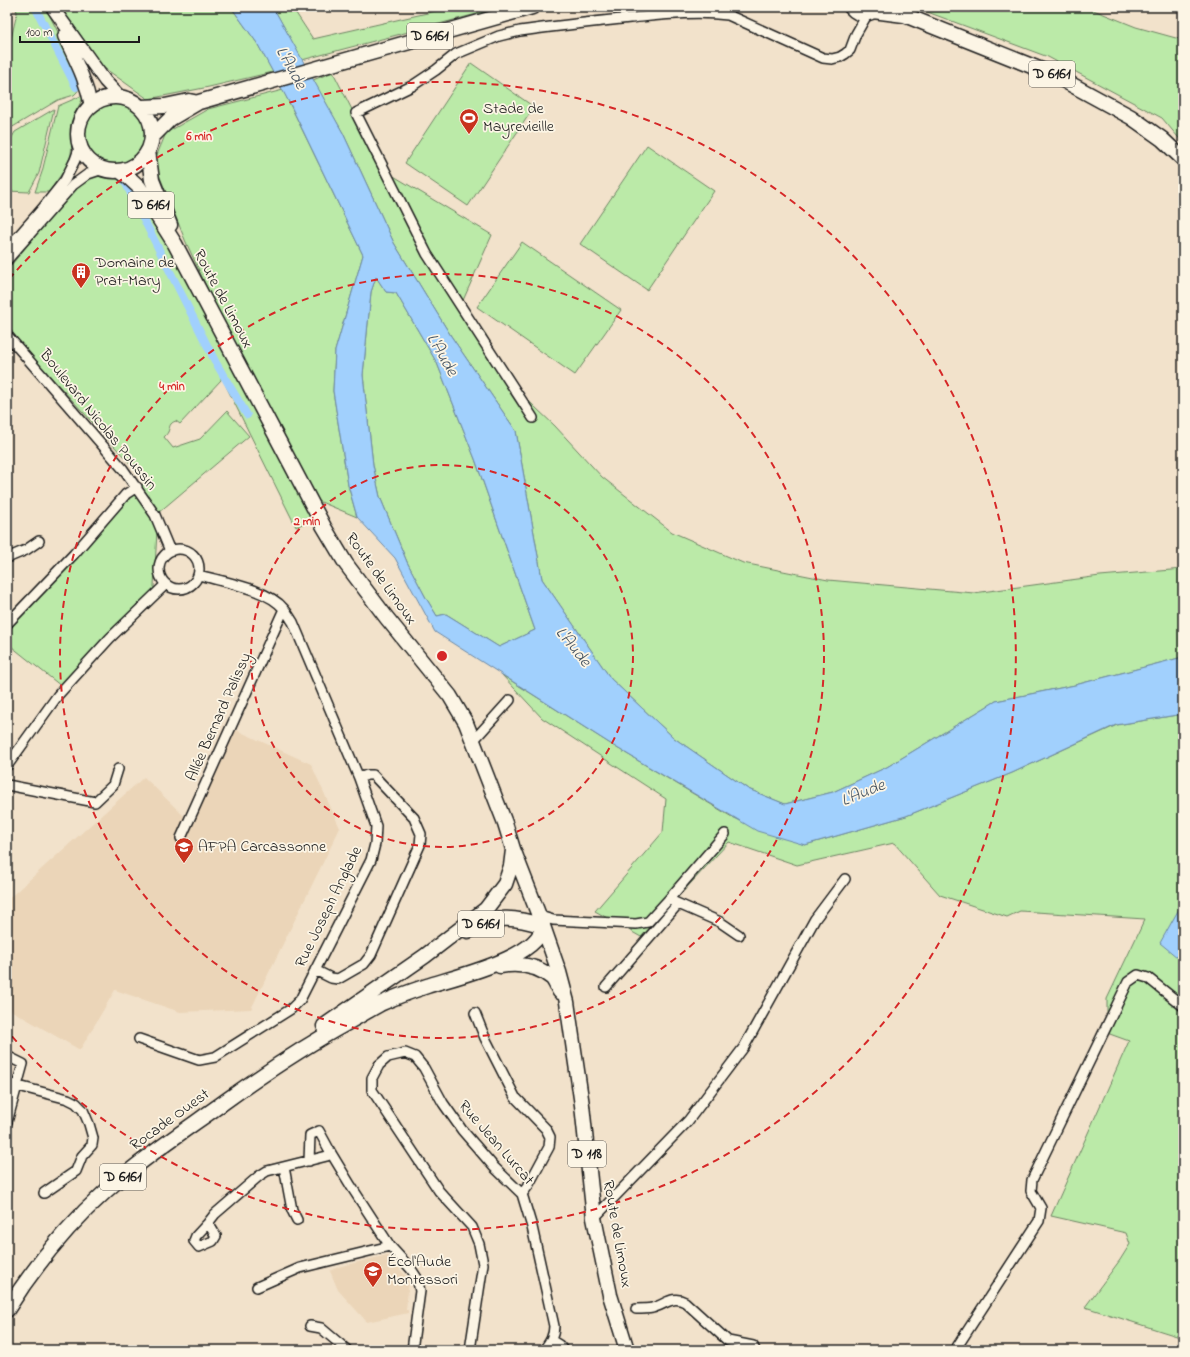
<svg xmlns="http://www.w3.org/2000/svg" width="1190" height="1357" font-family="'Indie Flower',sans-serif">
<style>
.built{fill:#ebd5b8}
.green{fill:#bbeaa8;stroke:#6c8362}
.water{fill:#a1d0fd;stroke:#6c88a3;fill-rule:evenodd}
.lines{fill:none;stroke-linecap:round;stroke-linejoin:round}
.canal{stroke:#a1d0fd;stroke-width:8}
.minor-casing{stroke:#1c1c1c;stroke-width:12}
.secondary-casing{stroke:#1c1c1c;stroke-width:15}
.primary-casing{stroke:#1c1c1c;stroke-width:17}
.minor{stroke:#fcf5e5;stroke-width:9}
.secondary{stroke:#fcf5e5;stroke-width:12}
.primary{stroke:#fcf5e5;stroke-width:14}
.ring{fill:none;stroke:#d62828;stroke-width:2;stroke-dasharray:7 5}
.labels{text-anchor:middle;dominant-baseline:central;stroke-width:3.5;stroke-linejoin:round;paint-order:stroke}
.shield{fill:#fcf5e5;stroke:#5f5d58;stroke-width:1}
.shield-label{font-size:15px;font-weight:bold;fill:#1c1c1c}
.poi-label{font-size:16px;fill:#1c1c1c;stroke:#fcf5e5;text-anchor:start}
.street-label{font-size:16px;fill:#1c1c1c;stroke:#fcf5e5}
.water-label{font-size:17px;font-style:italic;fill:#445260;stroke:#fcf5e5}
.centre{fill:#d62828;stroke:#fcf5e5;stroke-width:2}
.ring-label{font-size:12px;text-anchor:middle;font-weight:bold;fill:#d62828;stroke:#fcf5e5;stroke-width:3.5;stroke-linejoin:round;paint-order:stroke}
</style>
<rect width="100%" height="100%" fill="#f2e2cb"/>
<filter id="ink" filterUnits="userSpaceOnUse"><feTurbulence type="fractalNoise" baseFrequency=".025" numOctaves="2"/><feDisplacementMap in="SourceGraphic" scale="8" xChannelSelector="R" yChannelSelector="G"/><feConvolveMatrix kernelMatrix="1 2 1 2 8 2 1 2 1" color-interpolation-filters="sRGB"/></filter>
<g filter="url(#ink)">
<path class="built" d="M225 725 311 764 340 828 251 1009 180 1012 115 990 80 1050 7 1008V900L144 777 185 817Z
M387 1255 405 1275 409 1281 406 1310H408V1313L367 1322 338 1290 330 1271 338 1267Z"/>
<path class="green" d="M16 7H45C59 33 72 59 80 87L77 92 74 95 58 100 11 128 7 136V56L17 13Z
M61 7H231L257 43 273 72 209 87 148 99 103 67Z
M273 7H292L313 39 436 11 447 7H503L302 60Z
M914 7H1086L1136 27 1183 40V143L1162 118 1048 57Z
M471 63 534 107 468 206 405 163Z
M333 72 382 169 492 235 461 305 485 333 515 388 555 426 602 477 672 532 743 563 828 580 974 593 1100 576 1183 569V657L1075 685 996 701 887 767 833 792 785 804 748 789 674 738 611 679 542 579 516 431 451 336 394 243 343 133 313 80Z
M283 90 363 255 335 351 333 391 348 485 357 517 316 500 221 318 185 240 154 162 166 133 208 109Z
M81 96 83 98 74 115 71 154 67 166 49 192H35L42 172 58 106Z
M85 133a32 32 0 1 1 64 0a32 32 0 1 1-64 0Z
M54 109 39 173 29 192 7 191V146L15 132Z
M647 145 714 191 647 290 580 244Z
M102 173 128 180 143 195 313 519 296 527 221 376V380L180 424 176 421C169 423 170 427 168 432 167 434 165 436 164 437L173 448 200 439 227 411 249 436 158 513 153 604 61 686 7 643V630L146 481 19 342 7 324V270L71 193 93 174Z
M522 242 621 310 575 375 477 307Z
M376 277 386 292 396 293 437 363 475 459 535 630 499 647 446 614 437 616 426 598 407 562 380 497 373 465 363 375 371 292Z
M502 675 617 748 732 817 805 845 906 816 1012 773 1117 725 1183 714V1338L1085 1307 1120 1260 1130 1244 1126 1233 1051 1216 1129 1041 1107 1033V999L1145 919 1020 911 1007 917 940 895 894 843 797 865 729 842 641 937 595 911 663 832 666 799 542 718Z"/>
<path class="water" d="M231 7H273L343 133 394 243 451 336 516 431 542 579 611 679 674 738 748 789 785 804 833 792 887 767 996 701 1075 685 1183 657V714L1116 725 1012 773 906 816 805 845 757 831 617 748 435 632 395 558 357 517 348 485 333 391 335 351 363 255 290 104 257 43ZM376 277 386 292 396 293 437 363 475 459 535 630 499 647 446 614 437 616 426 598 407 562 380 497 373 465 363 375 371 292Z
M1179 909 1183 910V962L1160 943Z"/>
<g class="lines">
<path class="canal" d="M35 7 76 87
M124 180 216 363 247 415"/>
<g class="minor-casing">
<path id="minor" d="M7 249 42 209 65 180 75 160 80 146
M7 260 73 185 88 174 103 169
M7 335 123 469 155 515 170 551
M533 418 427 254 356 113 412 86 436 70 456 54 499 36 520 31C556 26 593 22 630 18 663 15 695 11 728 15L823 58 832 59 840 57 845 54 850 50 856 34 868 13
M159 569a20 20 0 1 1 40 0a20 20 0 1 1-40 0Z
M7 558 26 550 39 541
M7 624 74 554 126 494 137 487
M473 741 510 700
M7 766 58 695 110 638 166 584
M7 785 95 802 113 785 118 769
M181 838 284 609
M674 902 720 922 739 935
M543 917 553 920 636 924 648 922 669 899 725 834
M315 970 331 978 338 979 364 964 371 955 420 845 421 834 414 818 373 775H367L359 778
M606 987 678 904
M475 1013 485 1038 515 1097 546 1129 550 1137 549 1147 528 1186 522 1194
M139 1039 199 1060 215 1057 291 1009 300 1000 371 860 375 844 376 826 359 778 293 622C290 618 288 613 284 609 268 589 224 582 199 575
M7 1056 23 1064 7 1122
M7 1083 68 1099 76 1103 83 1110 89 1124 93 1138 92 1145 82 1156 76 1171 44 1193
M309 1161 310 1135 319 1131 331 1153 351 1186 390 1246 411 1269 417 1278 420 1291 412 1350
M284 1167 292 1210 297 1220
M594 1218 688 1121 744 1047 815 919 845 879
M208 1223 216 1236 213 1241 199 1247 194 1241 196 1236 208 1223 215 1214 259 1176 267 1171 327 1156 331 1153
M257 1287 300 1268 390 1246
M636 1309C642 1309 647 1309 652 1308 665 1305 672 1295 685 1302L728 1341 753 1346 755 1350
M310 1326 321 1328 347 1350
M551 1340 559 1345 563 1350
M470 1350 483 1264 479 1244 472 1227 439 1191 372 1090V1078L379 1065 388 1057 405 1053 415 1057 424 1068 443 1103 462 1130 494 1167 522 1194 532 1227 554 1326C554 1336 550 1342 544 1350
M955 1350 1039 1221 1041 1208 1031 1191 1032 1180 1128 982 1138 975 1148 978 1183 1006"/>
</g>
<g class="secondary-casing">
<path id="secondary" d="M52 7 105 81 120 97
M64 36C75 60 86 79 91 106"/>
</g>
<g class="primary-casing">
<path id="primary" d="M851 7C859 16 869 16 877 7
M893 7 907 16 1054 75 1131 117 1162 139 1183 159
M873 11 904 15
M78 134a37 37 0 1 1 74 0a37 37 0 1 1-74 0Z
M142 107 165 106 189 101 194 102
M153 136 170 119 199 102 532 7
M148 151 152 180 170 225
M120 171 127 176 139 187 175 244 324 527 346 564 386 617 450 696 466 723 505 823 513 849 543 926 559 972 567 1002 582 1105 594 1218 610 1295 627 1350
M468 931C496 915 513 916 543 926
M500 966C519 963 537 965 552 978 555 981 557 987 560 992
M324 1026 425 956 486 909 505 884 511 866 513 850
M7 1310C35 1265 68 1225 107 1190 144 1157 187 1129 227 1100 266 1072 305 1046 347 1023 358 1017 369 1010 380 1004 395 997 412 991 427 986 454 977 545 957 543 922"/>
</g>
<use href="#minor" class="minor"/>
<use href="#secondary" class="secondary"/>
<use href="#primary" class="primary"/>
</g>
</g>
<g class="ring">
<circle cx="442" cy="656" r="191"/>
<circle cx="442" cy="656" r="382"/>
<path d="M9 279A574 574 0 1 1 9 1033"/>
</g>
<defs>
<g id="stadium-pin" transform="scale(1)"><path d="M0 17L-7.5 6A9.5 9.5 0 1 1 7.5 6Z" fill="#c8321e" stroke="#fcf5e5"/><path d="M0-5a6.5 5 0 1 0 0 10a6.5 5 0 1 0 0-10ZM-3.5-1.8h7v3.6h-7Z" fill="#fff"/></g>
<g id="building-pin" transform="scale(1)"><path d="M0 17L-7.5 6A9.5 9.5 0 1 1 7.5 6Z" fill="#c8321e" stroke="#fcf5e5"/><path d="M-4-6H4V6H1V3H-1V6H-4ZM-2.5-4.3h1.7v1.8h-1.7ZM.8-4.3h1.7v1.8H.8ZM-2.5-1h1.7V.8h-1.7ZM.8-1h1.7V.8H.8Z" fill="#fff"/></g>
<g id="university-pin" transform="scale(1)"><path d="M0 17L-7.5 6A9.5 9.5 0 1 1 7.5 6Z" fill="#c8321e" stroke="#fcf5e5"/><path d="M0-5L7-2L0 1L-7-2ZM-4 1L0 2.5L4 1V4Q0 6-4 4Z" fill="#fff"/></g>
<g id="school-pin" transform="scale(1)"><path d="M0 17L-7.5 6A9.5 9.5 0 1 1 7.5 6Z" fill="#c8321e" stroke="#fcf5e5"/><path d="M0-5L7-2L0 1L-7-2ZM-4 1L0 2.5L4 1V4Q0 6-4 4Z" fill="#fff"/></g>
</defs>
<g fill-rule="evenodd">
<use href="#stadium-pin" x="469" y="118"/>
<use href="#building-pin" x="81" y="272"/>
<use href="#university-pin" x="184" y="847"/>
<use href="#school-pin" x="373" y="1271"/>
</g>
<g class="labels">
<g class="shield">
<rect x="407" y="23" width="46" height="26" rx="3"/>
<rect x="1029" y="61" width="46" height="26" rx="3"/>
<rect x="128" y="192" width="46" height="26" rx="3"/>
<rect x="458" y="911" width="46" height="26" rx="3"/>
<rect x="568" y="1141" width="38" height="26" rx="3"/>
<rect x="100" y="1164" width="46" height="26" rx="3"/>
</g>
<g class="shield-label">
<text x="430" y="36">D 6161</text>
<text x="1052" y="74">D 6161</text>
<text x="151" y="205">D 6161</text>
<text x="481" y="924">D 6161</text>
<text x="587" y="1154">D 118</text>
<text x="123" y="1177">D 6161</text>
</g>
<g class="poi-label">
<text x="483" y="109">Stade de<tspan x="483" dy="18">Mayrevieille</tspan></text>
<text x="95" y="263">Domaine de<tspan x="95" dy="18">Prat-Mary</tspan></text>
<text x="198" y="847">AFPA Carcassonne</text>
<text x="387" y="1262">Écol'Aude<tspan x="387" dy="18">Montessori</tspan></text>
</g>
<g class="street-label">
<text transform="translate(223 299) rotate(62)">Route de Limoux</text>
<text transform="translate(98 420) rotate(51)">Boulevard Nicolas Poussin</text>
<text transform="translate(381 579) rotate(54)">Route de Limoux</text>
<text transform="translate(219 717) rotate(-66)">Allée Bernard Palissy</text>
<text transform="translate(329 907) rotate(-64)">Rue Joseph Anglade</text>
<text transform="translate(170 1120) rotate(-36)">Rocade Ouest</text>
<text transform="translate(496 1143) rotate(49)">Rue Jean Lurcat</text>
<text transform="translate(617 1234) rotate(80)">Route de Limoux</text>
</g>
<g class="water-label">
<text transform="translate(291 68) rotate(61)">L'Aude</text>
<text transform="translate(442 355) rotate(60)">L'Aude</text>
<text transform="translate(573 647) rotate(51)">L'Aude</text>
<text transform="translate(863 793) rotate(-22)">L'Aude</text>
</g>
</g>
<circle cx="442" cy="656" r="6" class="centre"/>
<g class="ring-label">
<text x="199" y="140">6 min</text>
<text x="172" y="390">4 min</text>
<text x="307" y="525">2 min</text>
</g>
<rect width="1190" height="1357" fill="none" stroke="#fcf5e5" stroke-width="24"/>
<rect x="12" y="12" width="1166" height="1333" fill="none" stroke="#1c1c1c" stroke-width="1.5" filter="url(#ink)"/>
<path d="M20 36v6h119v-6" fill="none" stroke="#1c1c1c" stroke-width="2"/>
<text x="26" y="36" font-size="12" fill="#1c1c1c" stroke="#fcf5e5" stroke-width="3" paint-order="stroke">100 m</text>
</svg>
